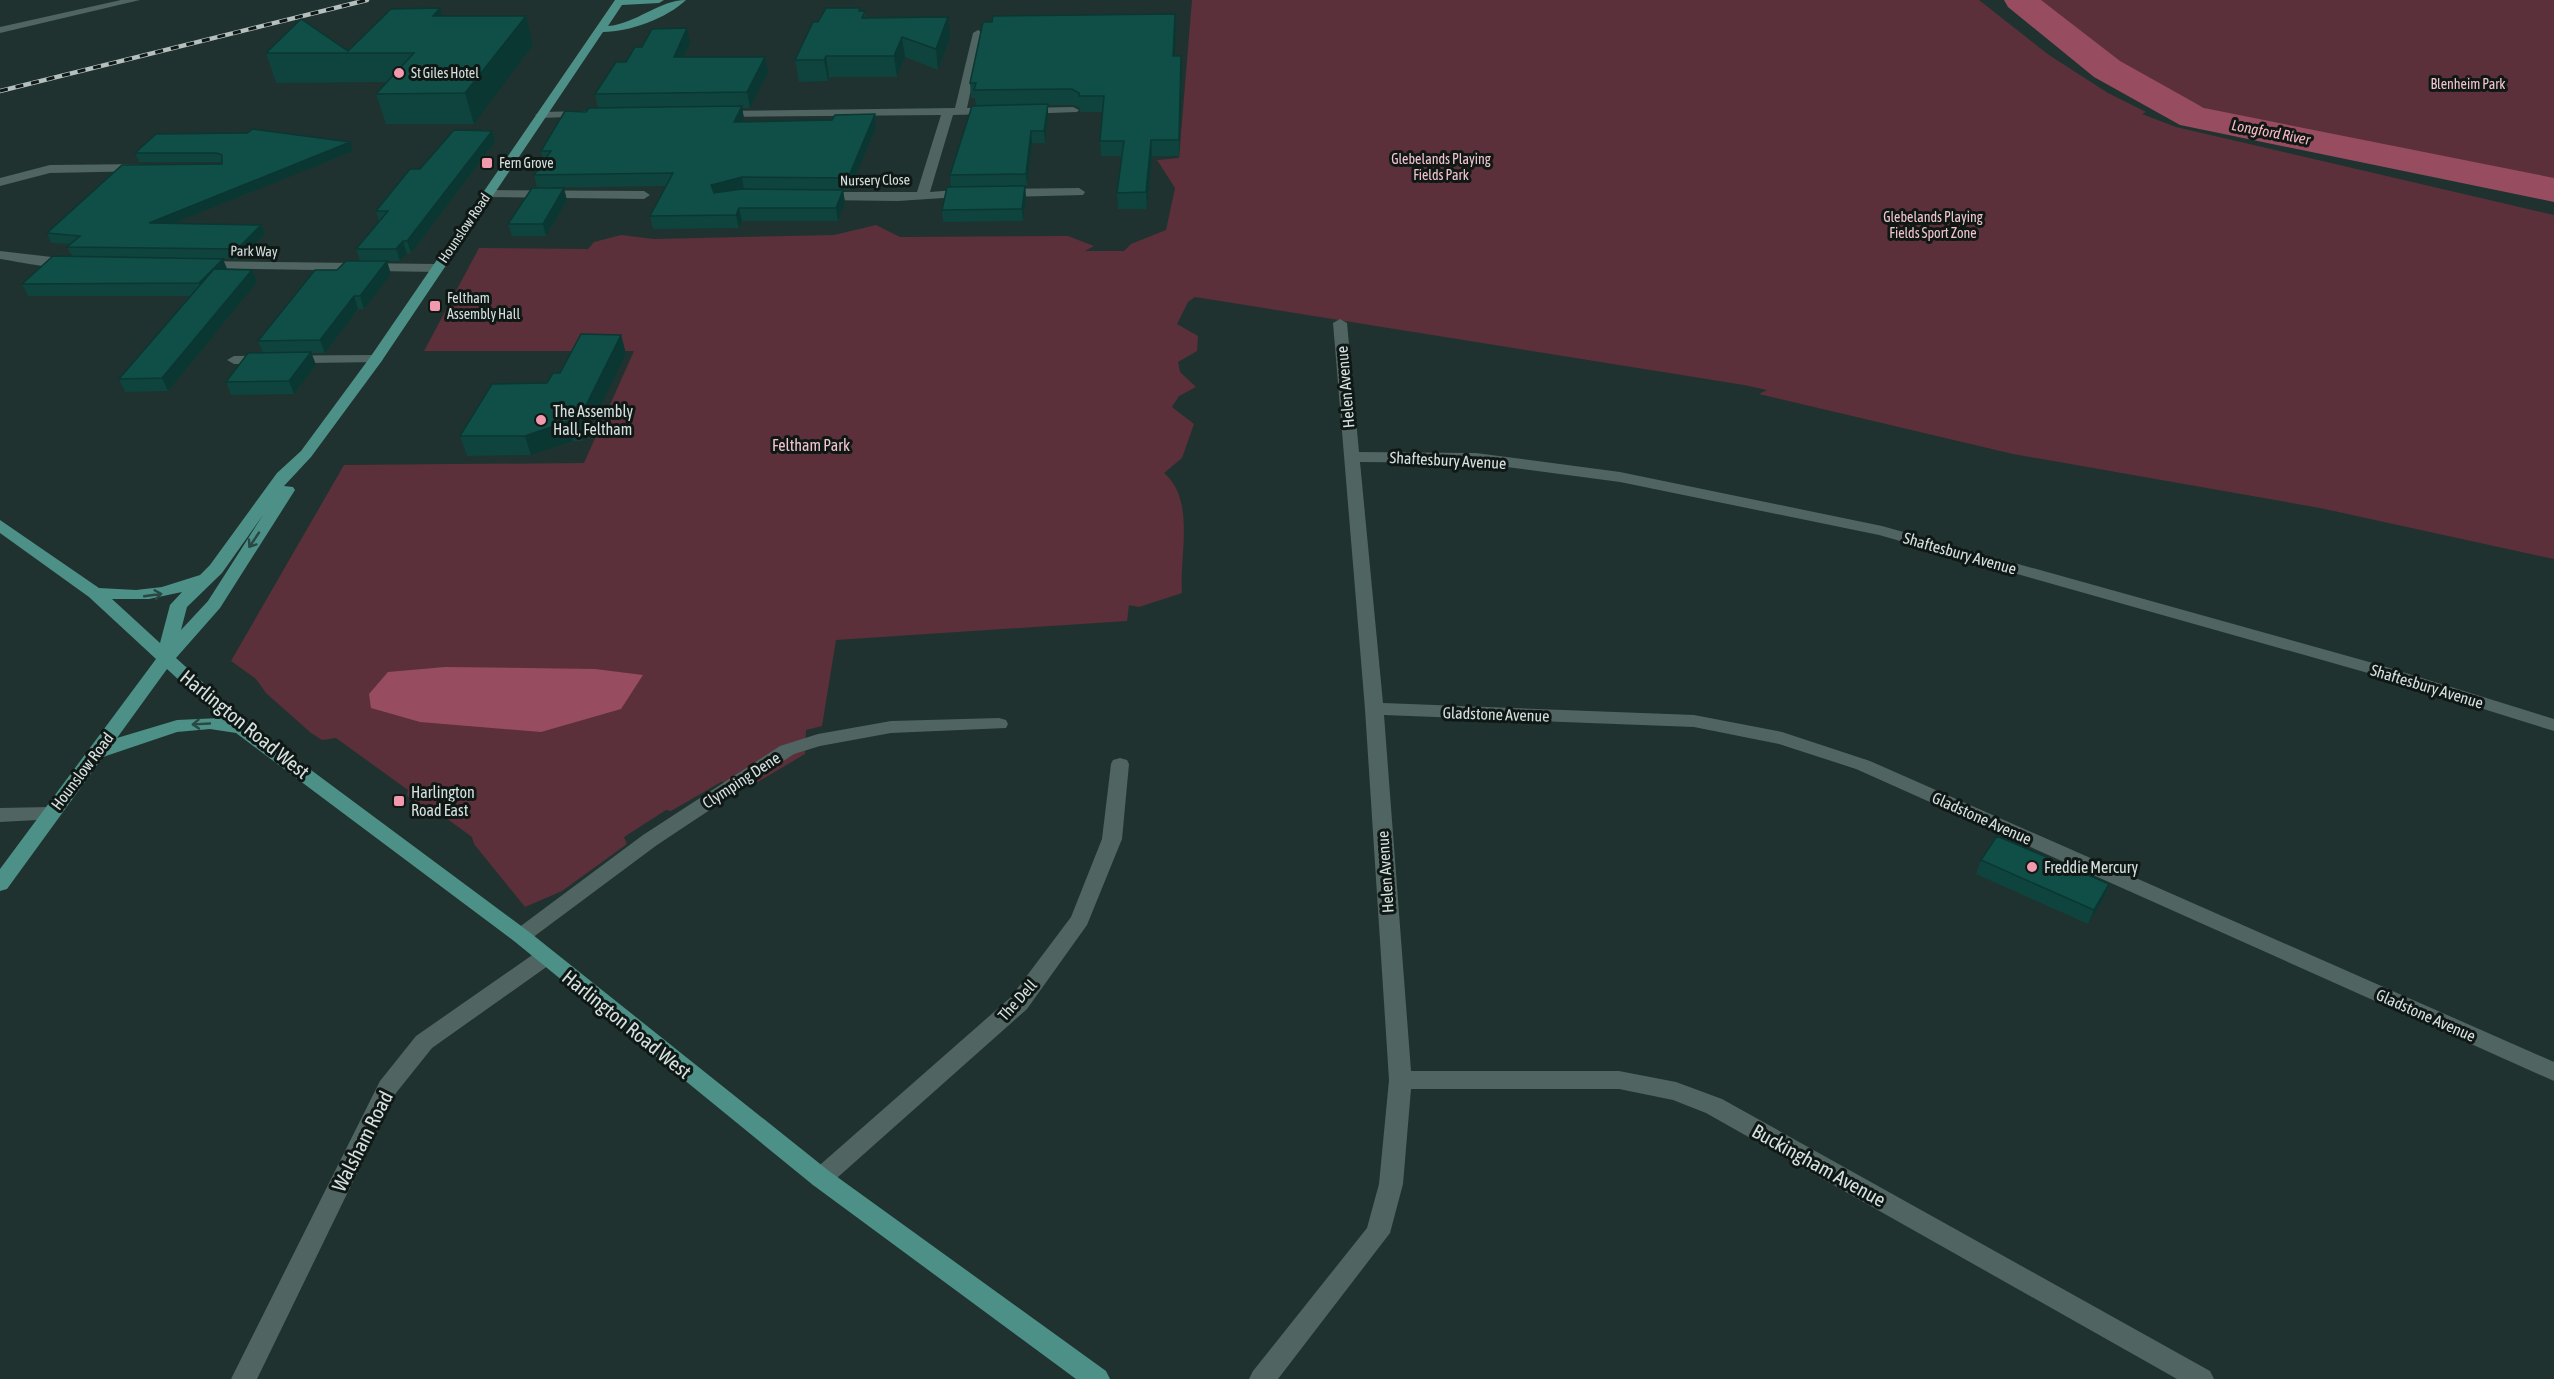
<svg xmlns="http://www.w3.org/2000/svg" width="2554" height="1379" font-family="'Asap Condensed',sans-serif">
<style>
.green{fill:#5b303a}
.water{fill:#984c5f}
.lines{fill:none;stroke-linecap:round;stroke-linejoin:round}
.river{fill:#984c5f;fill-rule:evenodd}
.minor{fill:#506461;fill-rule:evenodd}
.major{fill:#4d9087;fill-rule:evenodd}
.rail-casing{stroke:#b3c0be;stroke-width:4.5}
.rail{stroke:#101816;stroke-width:3;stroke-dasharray:8;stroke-linecap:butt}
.wall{fill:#0e443d}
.shaded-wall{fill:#0b3732}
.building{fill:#104f47;stroke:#0b3732;stroke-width:1.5}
.oneway{stroke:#284843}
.poi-dot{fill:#f29aad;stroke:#101816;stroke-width:2}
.labels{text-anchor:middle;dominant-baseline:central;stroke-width:6;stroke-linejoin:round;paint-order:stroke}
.far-poi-label{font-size:14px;fill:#d5e1df;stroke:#101816;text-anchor:start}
.far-park-label{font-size:14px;fill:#f2c5cd;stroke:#101816}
.far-street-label{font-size:14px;fill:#d5e1df;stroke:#101816}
.far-water-label{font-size:15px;font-style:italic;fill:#fbb8c5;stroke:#101816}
.street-label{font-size:16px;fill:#d5e1df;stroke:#101816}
.poi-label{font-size:16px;fill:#d5e1df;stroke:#101816;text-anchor:start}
.park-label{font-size:16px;fill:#f2c5cd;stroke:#101816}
.near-street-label{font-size:20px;fill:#d5e1df;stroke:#101816}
</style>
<rect width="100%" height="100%" fill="#1f322f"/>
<path class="green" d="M1192 0H1979L2049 55 2108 93 2146 112 2142 114 2176 127 2554 215V559L2320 508 2013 454 1759 394 1767 390 1744 385 1195 297 1188 302 1177 324 1198 336 1197 351 1178 362 1180 372 1196 387 1179 396 1172 407 1194 424 1182 458 1164 473C1196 500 1179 556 1182 593L1139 607 1129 605 1127 621 836 640 822 726 806 730 805 754 756 783 721 782 671 811 666 810 624 837 627 844 562 891 525 907 474 844 472 837 435 810 428 814 419 809 407 795 408 790 336 738 322 740 311 733 266 693 256 679 231 661 344 465 584 463 634 351H424L479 248 588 249 594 242 621 235 654 239 834 235 876 225 900 237 1068 236 1094 246 1085 251H1124L1131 244 1166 230 1175 188 1157 160 1179 158Z
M2025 0H2554V186L2370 151 2207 109 2120 67Z"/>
<path class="water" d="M445 667 595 669 643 675 621 709 541 732 420 722 371 708 369 694 388 672Z"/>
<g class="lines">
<path class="river" d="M2004 0H2041L2120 61 2204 108 2554 178V202L2180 125 2094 77 2008 7Z"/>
<path class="minor" d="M121 0H140L0 33V27Z
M978 30 983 33 967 108H992L998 111 992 114 953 115 930 192 969 189 975 193 973 196 898 201 820 200 814 196 820 192H917L941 115 720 117 714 114 720 111 955 108 973 33Z
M1073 107 1079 110 1077 112 1023 114 1017 111 1023 108Z
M587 111 591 112V116L541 118 535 115 541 112Z
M144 164 148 165V171L50 173 0 186V178L50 165Z
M1079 188 1085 192 1083 195 1003 197 997 193 1003 189Z
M487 190 644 191 650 195 644 199 483 197 481 194Z
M0 251 69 259 76 263C65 273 16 261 0 259Z
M201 261 437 264 444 268 437 272 196 268V262Z
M1340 319 1347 323 1359 452 1476 453 1620 472 1882 526 2380 665 2554 719V731L2368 673 1879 535 1620 482 1476 463 1360 462 1383 703 1694 715 1782 732 1870 761 2554 1062V1081L1856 769 1779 744 1694 727 1384 715 1411 1071H1619L1676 1082 1722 1099 2210 1371 2214 1379H2177L1706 1113 1673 1100 1619 1089H1411L1403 1184 1390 1233 1278 1379H1249L1253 1371 1367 1228 1379 1184 1389 1080 1365 709 1333 323Z
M376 355 383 359 381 362 234 364 227 360 234 356Z
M999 718 1006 720 1008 724 1006 728 891 733 820 746 794 754 657 845 528 941 521 944 514 941 511 936 514 931 643 835 780 746 818 734 891 721Z
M1120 758 1127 760 1129 764 1122 839 1087 925 1027 1009 829 1185 821 1188 813 1185 809 1178 813 1171 1011 997 1071 917 1102 839 1111 764 1113 760Z
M49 807 56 809 59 814 56 819 0 822V808Z
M545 949 552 951 556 957 552 963 432 1048 396 1093 257 1379H231L380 1081 416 1036 538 951Z"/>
<path class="major" d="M615 0H664L659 3 622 5 608 26C636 24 659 0 686 0 667 18 630 32 603 32L381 362 311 457 284 486 293 487 295 490 220 608 176 658 249 724 528 931 829 1171 1106 1371 1110 1379H1076L813 1185 514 941 236 733 210 729 177 732 103 757 7 889 0 891V869L156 659 89 597 0 533V520L99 588 136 590 162 587 200 575 210 565 277 473 301 451 371 356ZM263 515 208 601 181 630 187 607 222 573ZM182 592 170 605 160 643 112 599H149ZM167 669 220 718 177 720 117 738Z"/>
<g class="rail-casing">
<path id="rail" d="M0 91 367 0"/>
</g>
<use href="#rail" class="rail"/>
</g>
<path class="wall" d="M861 11H865V18L948 17 950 37 938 70 905 57 897 77H829L828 81 799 82 795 60 818 22Z
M1175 14 1176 29 1174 56 1182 71 1179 156H1152L1147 209H1118L1117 193 1122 156H1101L1100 141 1103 112H1080V108L1073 105H1048V116L1045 143H1032L1027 186H1025L1026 198 1023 221 943 222 942 210 951 187 950 175 976 106 975 98H971L970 83Z
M442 16H526L533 45 474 124H386L376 94 387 82 276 83 266 53 348 51Z
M690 43 684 57H765L768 72 750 108H742L744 119 743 122 832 120 875 114 876 127 850 190H843L845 203 838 221H742L739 228 653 229 650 216 666 186 537 188 534 175 543 162 541 151 586 112 598 108 595 94 626 62Z
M492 131 495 142 411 253H407L400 261H360L356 249 379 221 376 211 420 169Z
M350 142 353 151 174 223 261 225 265 234 240 259 72 256 67 247 70 244 51 243 47 233 222 164V162H139L135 153Z
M567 200 546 236H512L508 224Z
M227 269 252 270 257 282 168 391 125 392 119 379 190 296H28L22 284Z
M391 274 364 309H358L325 353H311L316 365 294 394 231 395 226 382 263 353 258 341Z
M621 335 626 354 583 441H573L531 455 467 456 460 436 547 383 560 373Z
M1981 860 2109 884 2103 898 2088 924 1976 874Z"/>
<path class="shaded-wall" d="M440 8 448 37 433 16Z
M1175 14 1176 29 1174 71 1173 56Z
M526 16 533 45 474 124 465 93Z
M948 17 950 37 938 70 936 49Z
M687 28 690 43 677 72 674 57Z
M902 37 905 57 897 77 894 56Z
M826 56 829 77 828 81 824 60Z
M1181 56 1182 71 1179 156V140Z
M765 57 768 72 750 108 747 92Z
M1048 104V116L1045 143 1044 131Z
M742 106 744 119 737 134 734 122Z
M875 114 876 127 850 190 848 178Z
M492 131 495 142 411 253 407 241Z
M1031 131 1032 143 1027 186 1026 174Z
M1151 140 1152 156 1147 209 1146 192Z
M350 142 353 151 152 232 149 223Z
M742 177 744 190 714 198 711 185Z
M1025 186 1026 198 1023 221 1022 209Z
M564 188 567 200 546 236 543 224Z
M843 190 845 203 838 221 836 208Z
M739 208 742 221 739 228 736 215Z
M261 225 265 234 240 259 237 249Z
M403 241 407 253 400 261 396 249Z
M223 259 228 271 204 296 199 283Z
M387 261 391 274 364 309 360 296Z
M252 270 257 282 168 391 162 378Z
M354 296 358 309 325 353 320 340Z
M621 335 626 354 583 441 578 421Z
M311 352 316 365 294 394 289 381Z
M568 421 573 441 531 455 525 436Z
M2109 884 2103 898 2088 924 2094 910Z"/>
<path class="building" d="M440 8 433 16H526L465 93 376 94 414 53H266L301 19 348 51 391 9Z
M826 8H860L859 11H865L862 18 948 17 936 49 902 37 894 56H826L824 60H795L813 22H818Z
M1175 14 1173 56H1181L1179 140H1151L1146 192 1117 193 1124 141H1100L1104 96H1079V93L1072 89 974 90 976 83H970L983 22H992L993 16Z
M687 28 674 57H765L747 92 595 94 616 62H626L635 47H642L652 29Z
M1048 104 1044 131H1031L1026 174 950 175 972 106Z
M742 106 734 122 832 120 835 115 875 114 848 178 742 177 711 185 714 193 742 189 843 190 836 208H739L736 215 650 216 673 173 534 175 551 151H541L565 111 586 112 589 108Z
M253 129 350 142 149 223 261 225 237 249 67 247 80 236 47 233 122 165 222 164V155L217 153H135L156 134 247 133Z
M454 130 492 131 407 241H403L396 249H356L388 211H376L410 169H420Z
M1025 186 1022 209 942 210 947 187Z
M532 188H564L543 224H508Z
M53 256 223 259 199 283 22 284Z
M346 261H387L360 296H354L320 340 258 341 315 270H337Z
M214 269 252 270 162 378 119 379Z
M581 334 621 335 578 421H568L525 436H460L492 384 547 383 553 373H560Z
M311 352 289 381 226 382 248 353Z
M1997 836 2109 884 2094 910 1981 860Z"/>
<defs><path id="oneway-shaft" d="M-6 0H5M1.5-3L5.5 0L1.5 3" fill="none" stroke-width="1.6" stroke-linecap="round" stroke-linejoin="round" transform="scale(1.5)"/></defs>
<g class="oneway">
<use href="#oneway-shaft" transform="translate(254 540) rotate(124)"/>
<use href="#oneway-shaft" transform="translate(153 595) rotate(-8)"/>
<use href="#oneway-shaft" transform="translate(201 724) rotate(177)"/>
</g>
<g class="poi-dot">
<circle cx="399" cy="73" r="6"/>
<rect x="481" y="157" width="12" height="12" rx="3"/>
<rect x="429" y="300" width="12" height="12" rx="3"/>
<circle cx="541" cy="420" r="6"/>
<rect x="393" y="795" width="12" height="12" rx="3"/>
<circle cx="2032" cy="867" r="6"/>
</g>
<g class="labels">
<g class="far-poi-label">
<text x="411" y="73">St Giles Hotel</text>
<text x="499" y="163">Fern Grove</text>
<text x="447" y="298">Feltham<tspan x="447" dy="16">Assembly Hall</tspan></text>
</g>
<g class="far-park-label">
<text x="2468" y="84">Blenheim Park</text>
<text x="1441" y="159">Glebelands Playing<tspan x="1441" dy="16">Fields Park</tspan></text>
<text x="1933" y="217">Glebelands Playing<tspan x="1933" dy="16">Fields Sport Zone</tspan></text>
</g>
<g class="far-street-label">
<text transform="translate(875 180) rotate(-1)">Nursery Close</text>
<text transform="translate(464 228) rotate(-56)">Hounslow Road</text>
<text transform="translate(254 251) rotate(1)">Park Way</text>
</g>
<g class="far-water-label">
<text transform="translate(2271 132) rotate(11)">Longford River</text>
</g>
<g class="street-label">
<text transform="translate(1345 387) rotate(-95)">Helen Avenue</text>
<text transform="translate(1448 460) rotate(3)">Shaftesbury Avenue</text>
<text transform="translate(1960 553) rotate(16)">Shaftesbury Avenue</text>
<text transform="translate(2427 686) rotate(17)">Shaftesbury Avenue</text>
<text transform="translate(1496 714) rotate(2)">Gladstone Avenue</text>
<text transform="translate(82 771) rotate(-53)">Hounslow Road</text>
<text transform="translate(741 780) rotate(-33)">Clymping Dene</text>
<text transform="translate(1982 818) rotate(24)">Gladstone Avenue</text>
<text transform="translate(1385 872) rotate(-94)">Helen Avenue</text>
<text transform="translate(1017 1000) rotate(-48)">The Dell</text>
<text transform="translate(2426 1015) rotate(24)">Gladstone Avenue</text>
</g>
<g class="poi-label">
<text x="553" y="411">The Assembly<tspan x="553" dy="18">Hall, Feltham</tspan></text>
<text x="411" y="792">Harlington<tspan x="411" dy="18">Road East</tspan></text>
<text x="2044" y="867">Freddie Mercury</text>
</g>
<g class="park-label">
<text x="811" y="445">Feltham Park</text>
</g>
<g class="near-street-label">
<text transform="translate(245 724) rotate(39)">Harlington Road West</text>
<text transform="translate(627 1024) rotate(39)">Harlington Road West</text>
<text transform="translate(362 1141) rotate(-63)">Walsham Road</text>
<text transform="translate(1819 1165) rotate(29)">Buckingham Avenue</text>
</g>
</g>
</svg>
